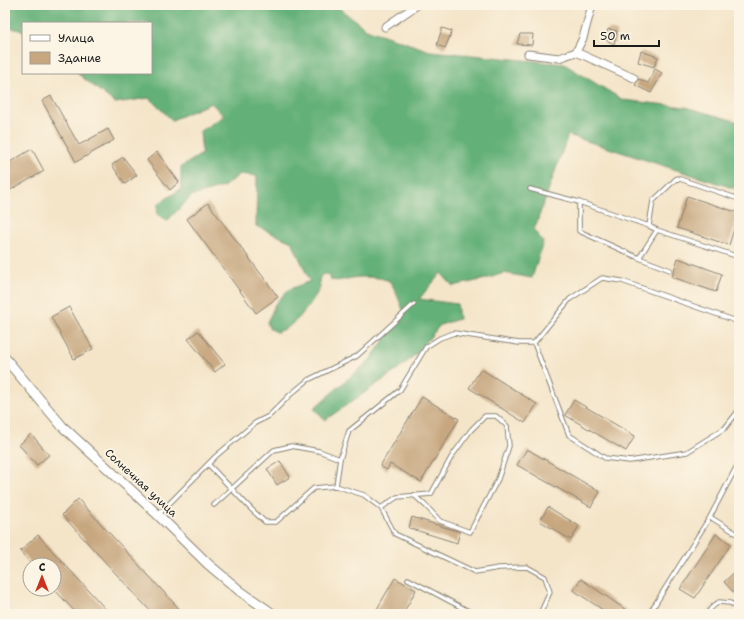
<svg xmlns="http://www.w3.org/2000/svg" width="744" height="619" font-family="'Shantell Sans',sans-serif">
<style>
.forest{fill:#64b078;stroke:#40664a}
.building{fill:#c7a780}
.lines{fill:none;stroke-linecap:round;stroke-linejoin:round}
.service-casing{stroke:#888072;stroke-width:5.5}
.minor-casing{stroke:#888072;stroke-width:9}
.tertiary-casing{stroke:#888072;stroke-width:11}
.service{stroke:#fff;stroke-width:3.5}
.minor{stroke:#fff;stroke-width:7}
.tertiary{stroke:#fff;stroke-width:9}
.labels{text-anchor:middle;dominant-baseline:central;stroke-width:3.5;stroke-linejoin:round;paint-order:stroke}
.street-label{font-size:11px;fill:#1c1c1c;stroke:#fcf5e5}
</style>
<rect width="100%" height="100%" fill="#fcf5e5"/>
<filter id="ink" filterUnits="userSpaceOnUse"><feTurbulence type="fractalNoise" baseFrequency=".025" numOctaves="2"/><feDisplacementMap in="SourceGraphic" scale="8" xChannelSelector="R" yChannelSelector="G"/><feConvolveMatrix kernelMatrix="1 2 1 2 8 2 1 2 1" color-interpolation-filters="sRGB"/></filter>
<filter id="wash" filterUnits="userSpaceOnUse"><feTurbulence type="fractalNoise" baseFrequency=".012" numOctaves="4" result="noise"/><feDisplacementMap in="SourceGraphic" scale="16" xChannelSelector="R" yChannelSelector="G"/><feGaussianBlur stdDeviation="0.9" result="paint"/><feColorMatrix in="noise" values="0 0 0 0 0 0 0 0 0 0 0 0 0 0 0 0 0 1.4 0 .05"/><feComposite in="paint" operator="in"/></filter>
<g filter="url(#wash)">
<rect width="100%" height="100%" fill="#f4e5c9"/>
<path class="forest" d="M5 5H335L366 29 430 51 564 64 623 100 685 107 739 122V190L568 135 534 230 543 242 532 278 504 273 486 279 453 286 441 273 419 299 457 304 459 319 440 325 418 352 400 368 325 420 314 408 370 360 404 312C401 305 394 285 389 281 383 277 360 276 352 278 345 279 338 282 331 280L330 277 327 274H323C318 278 319 282 320 288 312 302 300 320 285 329 283 330 279 331 277 332L269 328 267 322 272 312 275 304 288 290 310 281 292 242 256 226 257 176 240 174 223 187 192 196 167 221 157 214 158 204 181 189V167L202 154 200 131 224 116 211 103 172 120 149 98 115 103 77 73H151V23H23V31L5 26Z"/>
<g id="blocks">
<path class="building" d="M442 28 452 31 445 48 437 45Z
M608 29 617 31 614 44 606 40Z
M520 34H533L532 45 517 44Z
M641 51 658 57 654 67 638 62Z
M655 69 662 73 651 93 635 85 639 79 648 83Z
M51 96 79 145 108 129 114 140 76 162 42 101Z
M32 149 44 171 5 193V165Z
M157 152 179 182 170 190 147 160Z
M123 157 137 175 125 184 112 165Z
M687 196 739 213 729 245 677 228Z
M208 203 278 297 256 313 187 219Z
M678 258 722 274 716 292 672 277Z
M69 307 93 349 74 359 51 317Z
M198 331 225 364 215 372 188 339Z
M481 369 537 404 525 423 469 388Z
M422 397 459 419 421 482 390 464 387 470 380 466Z
M574 400 635 436 626 451 565 415Z
M31 434 49 455 37 465 19 445Z
M527 449 600 492 591 507 517 465Z
M280 461 290 477 277 485 267 469Z
M78 499 184 614H153L62 515Z
M548 507 579 526 571 540 540 521Z
M412 517 460 532 457 543 409 528Z
M716 534 731 544 695 598 680 589Z
M38 535 110 614H77L54 589V565H32L20 551Z
M739 568V598L724 582Z
M395 578 416 590 403 614H374Z
M581 579 632 614H609L573 590Z"/>
</g>
</g>
<g filter="url(#ink)">
<use href="#blocks" fill-opacity="0" stroke="#888072" stroke-width="1"/>
<g class="lines">
<g class="service-casing">
<path id="service" d="M530 189 579 202 649 226 657 230 739 257
M579 202V231L639 258 670 270
M649 226 653 201 677 178 739 199
M639 258 657 230
M534 343 569 435 605 458 630 461 687 452 725 428 739 410
M208 464 251 509 265 522H276L314 488 336 486 364 495 381 508 395 534 475 572 499 568 527 567 545 577 550 592 540 614
M336 486 340 459 349 431 400 390 426 347 440 338 454 333 519 343H534L570 299 602 278 622 281 739 322
M214 505 274 450 291 446 319 451 340 459
M381 508 397 497 431 494 452 456 471 430 485 416H496L507 426 509 446 498 479 470 532 440 521 427 507 414 495
M159 514 216 456 255 423 269 416 290 395 308 380 357 356 414 304
M710 517 739 535
M408 579 474 614
M649 614 710 517 739 462
M708 614C709 608 715 605 719 602L730 603 739 608"/>
</g>
<g class="minor-casing">
<path id="minor" d="M592 5 583 38 576 52 634 78
M385 27 417 5
M528 54 559 58 576 52"/>
</g>
<g class="tertiary-casing">
<path id="tertiary" d="M5 358 62 426 158 515 208 564 240 591 273 614"/>
</g>
<use href="#service" class="service"/>
<use href="#minor" class="minor"/>
<use href="#tertiary" class="tertiary"/>
</g>
</g>
<g class="labels">
<g class="street-label">
<text transform="translate(141 483) rotate(43)">Солнечная улица</text>
</g>
</g>
<rect width="744" height="619" fill="none" stroke="#fcf5e5" stroke-width="20"/>
<rect x="22" y="22" width="130" height="52" fill="#fcf5e5" stroke="#a29e95"/>
<rect x="30" y="35" width="20" height="6" fill="#ffffff" stroke="#a29e95"/>
<text x="58" y="42" font-size="12" fill="#1c1c1c">Улица</text>
<rect x="30" y="52" width="20" height="12" fill="#c7a780" stroke="#a29e95"/>
<text x="58" y="62" font-size="12" fill="#1c1c1c">Здание</text>
<g transform="translate(42 577)"><circle r="19" fill="#fcf5e5" stroke="#a29e95"/>
<path d="M0-3L7 15L0 10L-7 15Z" fill="#c8321e"/>
<text y="-6" font-size="11" font-weight="bold" text-anchor="middle" fill="#1c1c1c">С</text>
</g>
<path d="M594 40v6h65v-6" fill="none" stroke="#1c1c1c" stroke-width="2"/>
<text x="600" y="40" font-size="12" fill="#1c1c1c" stroke="#fcf5e5" stroke-width="3" paint-order="stroke">50 m</text>
</svg>
